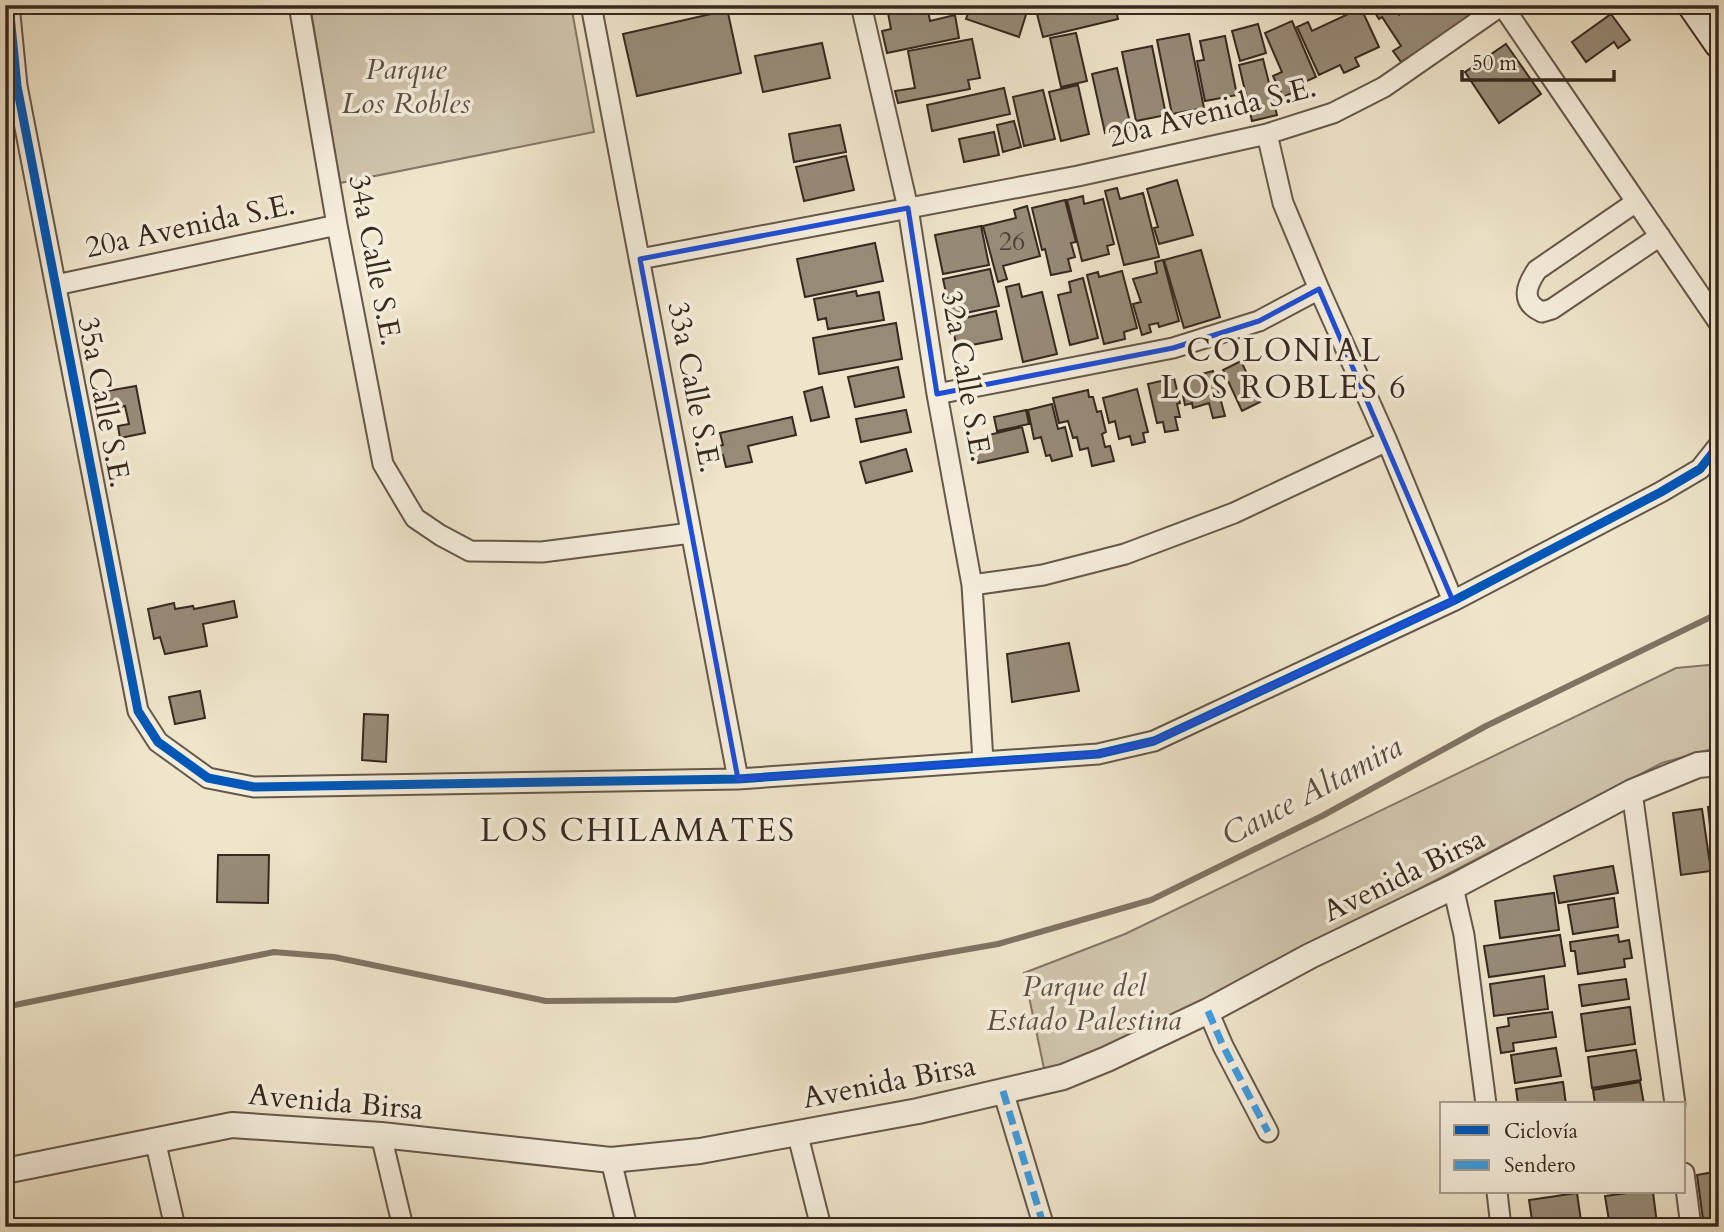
<svg xmlns="http://www.w3.org/2000/svg" width="1724" height="1232" font-family="Cardo,serif">
<style>
.green{fill:#d0c5ae;stroke:#847766;stroke-width:2}
.lines{fill:none;stroke-linecap:round;stroke-linejoin:round}
.stream{stroke:#807363;stroke-width:6}
.building{fill:#978b78;stroke:#37291f;stroke-width:2}
.minor-casing{stroke:#65584a;stroke-width:23}
.tertiary-casing{stroke:#65584a;stroke-width:28}
.secondary-casing{stroke:#37291f;stroke-width:32}
.minor{stroke:#f5eedd;stroke-width:19}
.tertiary{stroke:#f5eedd;stroke-width:24}
.secondary{stroke:#f5eedd;stroke-width:28}
.quiet{stroke:#3e9ce0;stroke-width:7;stroke-dasharray:14 7;stroke-linecap:butt}
.cycleway-casing{stroke:#f5eedd;stroke-width:13}
.cycleway{stroke:#0057b8;stroke-width:9}
.marked{fill:none;stroke:#1d4ed8;stroke-width:5;stroke-linejoin:round}
.labels{text-anchor:middle;dominant-baseline:central;stroke-width:7;stroke-linejoin:round;paint-order:stroke}
.number-label{font-size:26px;fill:#4f4235}
.park-label{font-size:30px;font-style:italic;fill:#5d5043;stroke:#f5eedd}
.street-label{font-size:30px;fill:#37291f;stroke:#f5eedd}
.neighbourhood-label{font-size:32px;letter-spacing:2px;fill:#37291f;stroke:#f5eedd}
.water-label{font-size:32px;font-style:italic;fill:#5b4e41;stroke:#f5eedd}
</style>
<rect width="100%" height="100%" fill="#efe5cb"/>
<filter id="stains"><feTurbulence type="fractalNoise" baseFrequency=".00286" numOctaves="4"/><feColorMatrix values="0 0 0 0 .2 0 0 0 0 .09 0 0 0 0 .02 0 0 0 .5 -.17"/></filter>
<radialGradient id="worn" r=".72"><stop offset=".6" stop-color="#630" stop-opacity="0"/><stop offset="1" stop-color="#630" stop-opacity=".3"/></radialGradient>
<path class="green" d="M310 5H571L594 132 340 183Z
M1719 664V747L1662 763 1251 976 1046 1078 1024 973 1125 934 1676 668Z"/>
<g class="lines">
<path class="stream" d="M5 1007 274 952 334 957 546 1001 676 1000 998 944 1151 900 1322 816 1486 726 1719 613"/>
</g>
<path class="building" d="M927 5 930 21 955 15 959 38 887 53 882 31 891 29 888 13Z
M971 5H1029L1019 37 966 19Z
M1074 5H1115L1118 19 1043 37 1037 14Z
M1370 5H1392L1399 15 1414 5H1478L1482 10 1401 62 1393 51 1401 46 1382 17 1379 19Z
M1361 8 1379 47 1355 58 1359 66 1344 73 1340 65 1319 75 1297 27 1308 22 1312 31Z
M724 11 728 13 741 73 637 96 623 34Z
M1611 14 1630 40 1618 48 1614 42 1586 62 1572 42Z
M1292 21 1316 77 1290 88 1292 93 1283 97 1273 76 1282 72 1265 33Z
M1258 24 1266 53 1240 61 1232 31Z
M1076 33 1087 81 1061 87 1050 38Z
M1189 34 1204 108 1172 114 1157 40Z
M1225 36 1237 95 1205 101 1197 61 1204 60 1200 41Z
M972 39 980 78 968 80 970 89 898 103 895 91 915 88 908 51Z
M822 43 830 78 763 92 755 56Z
M1506 44 1541 94 1499 123 1465 72Z
M1152 46 1166 115 1136 121 1122 52Z
M1263 59 1277 115 1252 121 1239 65Z
M1117 68 1131 127 1105 133 1092 74Z
M1078 85 1089 134 1061 141 1049 92Z
M1004 88 1010 114 932 131 927 105Z
M1043 90 1055 139 1024 146 1013 97Z
M1014 121 1021 147 1003 152 997 125Z
M840 125 846 152 794 162 789 134Z
M994 132 999 155 964 162 959 139Z
M846 156 854 190 804 201 796 167Z
M1177 180 1193 235 1159 244 1154 228 1158 227 1147 189Z
M1117 188 1120 199 1143 193 1159 257 1124 265 1105 191Z
M1083 196 1084 204 1103 199 1114 244 1107 246 1109 254 1082 261 1067 200Z
M1065 200 1076 242 1071 243 1075 257 1068 259 1071 271 1051 275 1045 249 1042 250 1032 208Z
M1027 206 1040 256 1003 266 1007 279 998 282 983 226 1016 218 1014 210Z
M981 226 989 265 943 274 935 235Z
M875 243 883 281 805 297 797 259Z
M1201 250 1220 317 1184 328 1164 260Z
M1163 260 1179 321 1159 327 1158 323 1149 325 1151 332 1142 335 1133 304 1141 302 1133 279 1157 273 1155 262Z
M990 269 999 306 951 316 943 279Z
M1122 271 1137 328 1124 332 1125 339 1104 344 1087 275 1098 272 1099 277Z
M1083 278 1098 338 1070 345 1058 295 1071 292 1069 282Z
M1019 284 1022 297 1042 292 1057 354 1023 362 1006 287Z
M856 291 857 296 879 292 884 320 828 329 826 318 818 320 814 299Z
M996 311 1002 339 957 348 951 321Z
M896 323 902 359 819 374 813 338Z
M1241 361 1260 402 1242 411 1223 370Z
M898 367 904 397 855 407 848 377Z
M1213 371 1225 416 1213 418 1209 403 1193 408 1192 403 1185 405 1182 390 1188 388 1186 378Z
M1174 378 1180 403 1177 404 1180 417H1175L1178 430 1165 432 1163 422 1157 423 1148 384Z
M136 386 145 433 120 438 118 426 129 424 125 406 110 409 107 391Z
M822 387 829 417 811 421 804 392Z
M1137 389 1148 432 1143 433 1145 442 1132 445 1130 436 1119 439 1115 421 1109 423 1103 398Z
M1088 390 1089 397H1093L1097 412 1101 411 1106 432 1102 434 1105 447 1110 446 1114 461 1092 466 1088 448 1080 450 1077 437 1073 438 1068 421 1059 423 1053 398Z
M1052 404 1058 429 1065 427 1072 456 1052 461 1050 455 1046 456 1041 437 1034 439 1028 410Z
M906 410 911 432 861 442 856 419Z
M1026 410 1029 424 997 431 994 417Z
M792 417 796 435 748 446 752 462 726 467 723 455 715 457 713 447 723 445 720 433Z
M1022 427 1028 452 978 463 972 439Z
M906 449 912 471 866 483 860 462Z
M234 601 237 617 203 624 207 646 165 654 160 637 154 639 148 609 174 603 175 609 193 606 194 609Z
M1069 643 1079 691 1012 702 1007 654Z
M200 691 205 718 175 724 169 697Z
M364 714 388 715 386 762 362 760Z
M1719 806V855L1713 856 1708 807Z
M1702 809 1711 871 1681 875 1673 813Z
M218 855H269L268 903 217 902Z
M1613 866 1618 893 1559 903 1554 876Z
M1554 893 1559 930 1500 938 1495 901Z
M1614 898 1618 927 1573 934 1568 905Z
M1560 935 1565 966 1489 977 1484 946Z
M1618 935 1619 942 1629 940 1632 958 1624 959 1625 967 1578 974 1575 951H1571L1570 942Z
M1544 976 1548 1009 1494 1016 1490 984Z
M1626 979 1629 999 1582 1006 1579 985Z
M1630 1007 1635 1044 1586 1051 1581 1014Z
M1552 1012 1556 1037 1513 1043 1514 1051 1501 1053 1497 1028 1509 1026 1508 1018Z
M1556 1048 1561 1076 1515 1083 1511 1055Z
M1636 1050 1641 1080 1592 1088 1588 1057Z
M1563 1082 1566 1104H1518L1516 1089Z
M1640 1082 1644 1104H1595L1593 1090Z
M1719 1171V1227H1704L1697 1175Z
M1635 1192H1653L1657 1224 1610 1227 1605 1196Z
M1577 1193 1581 1221 1533 1227 1529 1200Z"/>
<g class="lines">
<g class="minor-casing">
<path id="minor" d="M9 5 17 86 138 711 158 742 208 778 254 787 738 779 1098 754 1154 741 1453 601 1661 492 1700 469 1719 445
M299 5 337 225 383 464 415 518 440 535 470 551 542 552 691 533
M591 5 738 779
M861 5 908 208 937 394 972 585 983 761
M1267 134 1283 203 1319 289 1387 441 1453 601
M1636 202 1537 270C1526 286 1520 302 1542 312L1552 309 1660 236
M640 259 1078 176 1267 134 1333 113 1384 87 1502 5 1719 323
M56 285 337 225
M937 394 1173 348 1259 321 1319 289
M972 585 1043 575 1125 554 1234 513 1387 441
M1632 792 1675 1104
M1453 887 1464 935 1486 1104
M1208 1011 1223 1046 1268 1132
M1003 1091 1044 1227
M797 1132 821 1227
M381 1135 403 1227
M155 1140 175 1227
M611 1160 627 1227
M1684 1173 1691 1227
M1497 1192 1501 1227"/>
</g>
<g class="tertiary-casing">
<path id="tertiary" d="M5 1171 232 1125 381 1135 611 1160 700 1151 918 1111 1063 1077 1107 1059 1208 1011 1310 956 1453 887 1632 792 1698 765 1719 763"/>
</g>
<g class="secondary-casing">
<path id="secondary" d="M1692 5 1719 44"/>
</g>
<use href="#minor" class="minor"/>
<use href="#tertiary" class="tertiary"/>
<use href="#secondary" class="secondary"/>
<path class="quiet" d="M1208 1011 1223 1046 1268 1132
M1003 1091 1044 1227"/>
<g class="cycleway-casing">
<path id="cycleway" d="M9 5 17 86 138 711 158 742 208 778 254 787 738 779 1098 754 1154 741 1453 601 1661 492 1700 469 1719 445"/>
</g>
<use href="#cycleway" class="cycleway"/>
</g>
<path class="marked" d="M908 208 937 394 1173 348 1259 321 1319 289 1453 601 1154 741 1098 754 738 779 640 259Z"/>
<g class="labels">
<g class="number-label">
<text x="1012" y="241">26</text>
</g>
<g class="park-label">
<text x="406" y="69">Parque<tspan x="406" dy="34">Los Robles</tspan></text>
<text x="1084" y="986">Parque del<tspan x="1084" dy="34">Estado Palestina</tspan></text>
</g>
<g class="street-label">
<text transform="translate(1212 112) rotate(-14)">20a Avenida S.E.</text>
<text transform="translate(190 226) rotate(-12)">20a Avenida S.E.</text>
<text transform="translate(375 260) rotate(79)">34a Calle S.E.</text>
<text transform="translate(966 376) rotate(80)">32a Calle S.E.</text>
<text transform="translate(694 387) rotate(79)">33a Calle S.E.</text>
<text transform="translate(104 402) rotate(79)">35a Calle S.E.</text>
<text transform="translate(1404 875) rotate(-26)">Avenida Birsa</text>
<text transform="translate(889 1082) rotate(-11)">Avenida Birsa</text>
<text transform="translate(336 1102) rotate(5)">Avenida Birsa</text>
</g>
<g class="neighbourhood-label">
<text x="1284" y="351">COLONIAL<tspan x="1284" dy="37">LOS ROBLES 6</tspan></text>
<text x="638" y="831">LOS CHILAMATES</text>
</g>
<g class="water-label">
<text transform="translate(1312 791) rotate(-28)">Cauce Altamira</text>
</g>
</g>
<rect width="1724" height="1232" fill="none" stroke="#efe5cb" stroke-width="28"/>
<rect x="7" y="7" width="1710" height="1218" fill="none" stroke="#37291f" stroke-width="3.5"/>
<rect x="14" y="14" width="1696" height="1204" fill="none" stroke="#37291f" stroke-width="2"/>
<rect x="1440" y="1102" width="245" height="91" fill="#f5eedd" stroke="#a99f91" stroke-width="2"/>
<rect x="1454" y="1125" width="35" height="10" fill="#0057b8" stroke="#a99f91" stroke-width="2"/>
<text x="1504" y="1138" font-size="21" fill="#37291f">Ciclovía</text>
<rect x="1454" y="1160" width="35" height="10" fill="#3e9ce0" stroke="#a99f91" stroke-width="2"/>
<text x="1504" y="1172" font-size="21" fill="#37291f">Sendero</text>
<path d="M1462 70v10h152v-10" fill="none" stroke="#37291f" stroke-width="3.5"/>
<text x="1472" y="70" font-size="21" fill="#37291f" stroke="#f5eedd" stroke-width="5" paint-order="stroke">50 m</text>
<rect width="100%" height="100%" filter="url(#stains)"/>
<rect width="100%" height="100%" fill="url(#worn)"/>
</svg>
